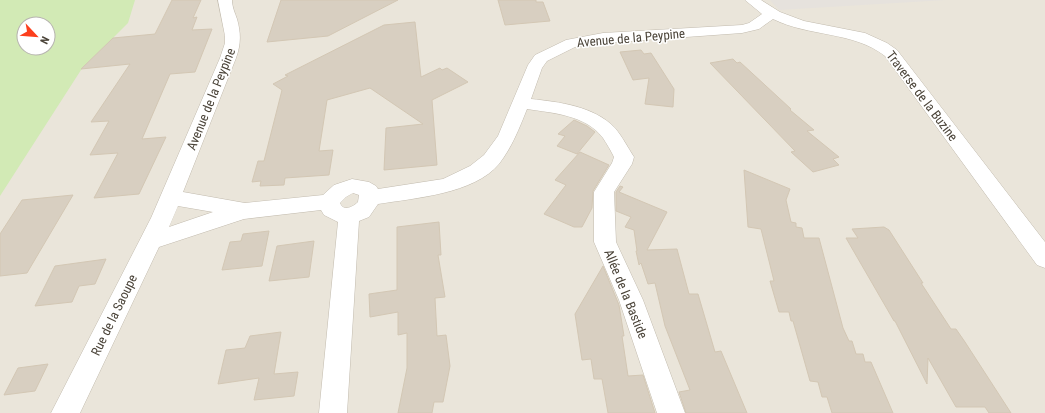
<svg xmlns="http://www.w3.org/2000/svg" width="1045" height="413" font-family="'Roboto Condensed',sans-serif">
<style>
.residential{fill:#eae5da;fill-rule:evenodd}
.industrial{fill:#e6e2dd}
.green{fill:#d2eab5;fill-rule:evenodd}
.building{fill:#d8cfc1;stroke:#d3c7b4}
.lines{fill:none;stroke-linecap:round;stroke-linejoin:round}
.street-casing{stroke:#c2bbae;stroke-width:1}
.street{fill:#fff;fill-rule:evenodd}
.labels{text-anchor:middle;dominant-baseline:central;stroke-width:3;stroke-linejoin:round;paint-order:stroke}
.street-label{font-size:13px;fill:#4b4439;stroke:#fff}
</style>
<rect width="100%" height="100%" fill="#f6f3ec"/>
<path class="residential" d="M0 0H1045V413H0ZM24 24H48V48H24Z"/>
<path class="industrial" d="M770 0H946L779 10Z"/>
<path class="green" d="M0 0H135L128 23 81 70 0 196ZM24 24H48V48H24Z"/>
<path class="building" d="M172 0H201L193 18 197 17 192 30 212 29 195 72 170 74 142 139 166 137 139 194 94 198 118 153 90 155 109 121 91 122 130 64 81 69 113 38 155 34Z
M281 0H398L328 36 267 42Z
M498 0H536V2H543L550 21 505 25Z
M415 22 421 77 440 68 442 70 447 68 468 82 432 100 437 165 384 170 386 128 423 124 370 88 327 100 319 151 333 150 329 175 285 178 284 185 260 186 261 181 252 182 258 161H264L282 90 273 84 288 76 285 75 384 25Z
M641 50 644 54 651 53 674 89 673 107 645 104 649 78 633 80 620 52Z
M733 59 737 63 740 62 791 109 790 110 814 130 807 131 839 157 833 159 839 165 813 172 791 152 795 151 710 63Z
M574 120 587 126 595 132 577 154 557 146 565 136 558 134Z
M580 152 609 165 593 191 592 208 582 227H574L544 214 566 185 555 180Z
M744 170 790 189 786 200 791 222 796 223V227L802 228 804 238H819L843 328 849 341H852L856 354H863L865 362H871L893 413H832L827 397H822L818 382 810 381 793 321H791L789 312H779L770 281H774L761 229 748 227Z
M620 186 623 187 619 192 667 212 647 250 677 249 689 294H698L715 352 721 351 747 413H686L679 392 690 390 665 326 655 283 648 284 641 263 639 265 636 251H637L634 230 625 227 631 217 616 211V192Z
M73 195 27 273 0 276V234L22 200Z
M439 222 441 255H438L445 297 435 298 437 336 446 335 450 366 443 402H434L432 413H398L407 368V333L398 335V312L370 317 369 294 397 290V227Z
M884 227 889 230 923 283H921L951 329H956L965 342 1011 413H989L985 407H956L928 358 927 384 895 321H894L846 238H858L852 229Z
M269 231 262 266 222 270 230 242 241 241 243 234Z
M314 241 309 277 269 281 277 246Z
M106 259 95 284 79 286 72 302 35 306 55 266Z
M603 266 619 305 624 336H622L628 376 643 375 655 413H608L602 379H594L591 359 582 360 575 314Z
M281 332 274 374 298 372 294 396 254 400 259 378 218 384 226 350 245 348 250 336Z
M48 364 35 391 4 395 18 368Z"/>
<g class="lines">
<g class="street-casing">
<path id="street" d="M218 0H232C232 7 235 13 237 19 241 33 241 44 236 58L183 192 245 203 323 195 334 185 352 179 369 182 376 186 378 189 443 179 470 166 484 155 498 136 528 65 535 55 566 40 603 33 742 25 749 23 762 14 745 0H761L780 12 804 21 865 33 887 43 897 50 1045 242V268L1037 265 885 56C853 31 809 37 773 19L759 29 742 33 603 43 575 47 547 61 542 68 531 99C559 102 594 106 615 128 622 136 628 148 634 157L632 164 614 192 616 242 643 300 685 413H657L619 300 594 242V192L612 163 614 157C611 151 607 144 603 138 586 115 553 113 527 109 519 129 512 147 499 164 474 194 415 198 378 204L369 217 359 221 347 413H319L338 222 324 215 321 210 244 219 159 247 80 413H51L151 218 220 58 225 43V36ZM353 193 359 195 358 202C353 207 343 212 340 203L346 197ZM178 206 213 212 169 227Z"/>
</g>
<use href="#street" class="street"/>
</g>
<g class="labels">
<g class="street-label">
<text transform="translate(631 38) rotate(-5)">Avenue de la Peypine</text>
<text transform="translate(922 96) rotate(53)">Traverse de la Buzine</text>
<text transform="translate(211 99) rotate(-68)">Avenue de la Peypine</text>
<text transform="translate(626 294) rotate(68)">Allée de la Bastide</text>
<text transform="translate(114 315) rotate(-64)">Rue de la Saoupe</text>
</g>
</g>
<g transform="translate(36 36) rotate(116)"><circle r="19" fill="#ffffff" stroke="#b7b4b0"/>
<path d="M0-3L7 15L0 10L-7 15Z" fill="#fc3f1d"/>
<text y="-6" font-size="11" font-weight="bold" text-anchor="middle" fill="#4b4439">N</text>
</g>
</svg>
